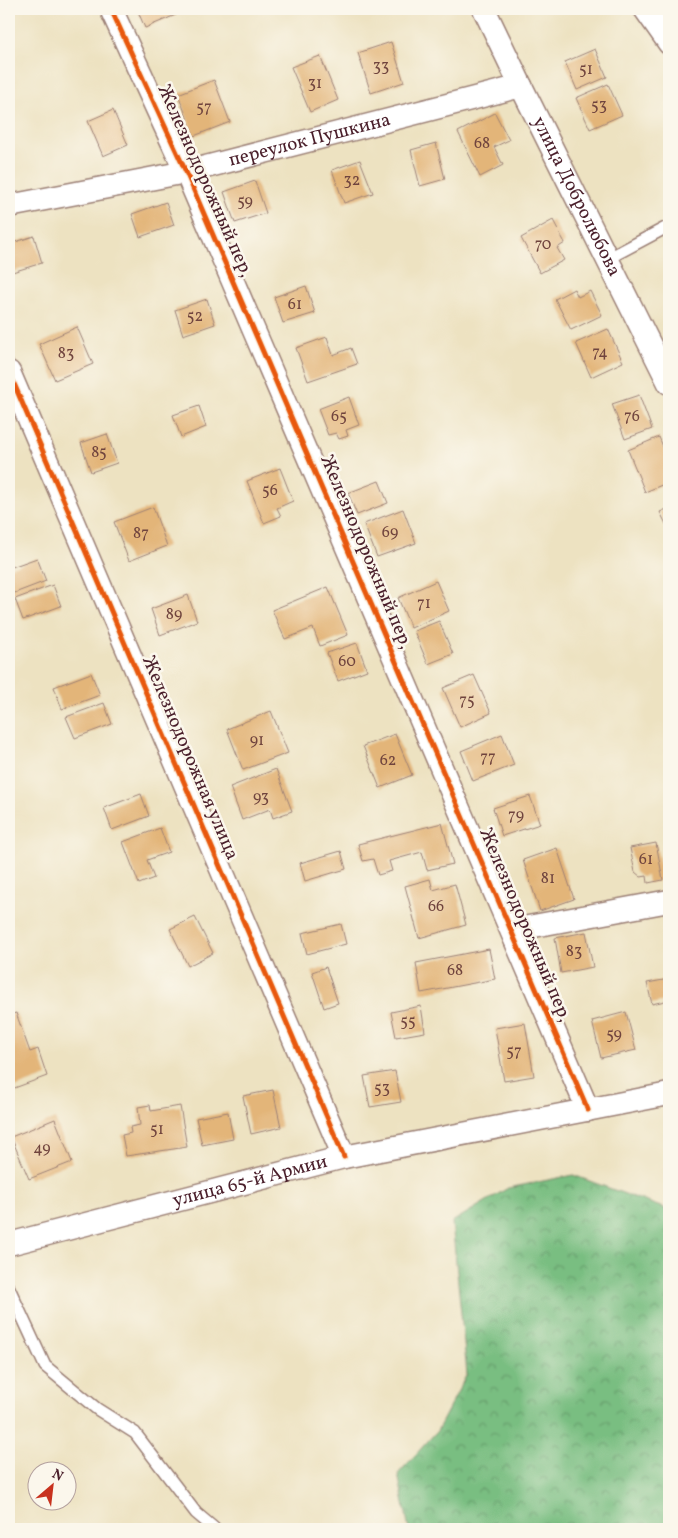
<svg xmlns="http://www.w3.org/2000/svg" width="678" height="1538" font-family="Vollkorn,serif">
<style>
.forest{fill:url(#forest-crowns);stroke:#626e56}
.building{fill:#e3b579}
.lines{fill:none;stroke-linecap:round;stroke-linejoin:round}
.service-casing{stroke:#9c8076;stroke-width:14}
.minor-casing{stroke:#9c8076;stroke-width:25}
.service{stroke:#fff;stroke-width:11}
.minor{stroke:#fff;stroke-width:22}
.cycleway-casing{stroke:#fbf7ec;stroke-width:8}
.cycleway{stroke:#e8590c;stroke-width:5}
.labels{text-anchor:middle;dominant-baseline:central;stroke-width:5;stroke-linejoin:round;paint-order:stroke}
.number-label{font-size:16px;fill:#70443e}
.street-label{font-size:19px;fill:#4a1f2b;stroke:#fbf7ec}
</style>
<defs>
<pattern id="forest-crowns" width="20" height="18" patternUnits="userSpaceOnUse" patternTransform="scale(1.25)"><rect width="20" height="18" fill="#79be81"/><path d="M2 6a3 3 0 1 1 6 0M12 15a3 3 0 1 1 6 0" fill="none" stroke="#659a6a"/></pattern>
</defs>
<rect width="100%" height="100%" fill="#fbf7ec"/>
<filter id="ink" filterUnits="userSpaceOnUse"><feTurbulence type="fractalNoise" baseFrequency=".02" numOctaves="2"/><feDisplacementMap in="SourceGraphic" scale="10" xChannelSelector="R" yChannelSelector="G"/><feConvolveMatrix kernelMatrix="1 2 1 2 8 2 1 2 1" color-interpolation-filters="sRGB"/></filter>
<filter id="wash" filterUnits="userSpaceOnUse"><feTurbulence type="fractalNoise" baseFrequency=".0096" numOctaves="4" result="noise"/><feDisplacementMap in="SourceGraphic" scale="20" xChannelSelector="R" yChannelSelector="G"/><feGaussianBlur stdDeviation="1.12" result="paint"/><feColorMatrix in="noise" values="0 0 0 0 0 0 0 0 0 0 0 0 0 0 0 0 0 1.4 0 .05"/><feComposite in="paint" operator="in"/></filter>
<g filter="url(#wash)">
<rect width="100%" height="100%" fill="#ede2c1"/>
<path class="forest" d="M573 1175 669 1210V1529H409L398 1474 437 1431 467 1374 452 1222 508 1188Z"/>
<g id="blocks">
<path class="building" d="M137 9H184L185 11 145 28Z
M391 42 404 82 371 93 358 53Z
M595 49 607 77 577 90 565 62Z
M320 56 338 100 310 112 291 67Z
M214 80 230 122 194 136 178 94Z
M608 84 622 115 590 129 576 98Z
M113 110 128 145 103 156 88 121Z
M495 113 509 140 494 147 503 165 480 177 458 132Z
M436 143 445 179 420 186 411 150Z
M360 160 373 193 344 203 332 170Z
M255 181 266 213 235 223 224 192Z
M166 202 174 225 140 237 132 214Z
M553 220 565 243 557 248 564 260 540 273 521 238Z
M34 236 42 263 9 273V244Z
M306 286 315 313 283 323 274 297Z
M574 289 578 297 590 291 602 315 571 330 555 299Z
M207 299 215 324 183 335 175 310Z
M77 327 93 364 55 380 39 344Z
M608 329 623 362 591 377 576 343Z
M327 337 333 355 351 348 357 364 308 381 296 348Z
M639 395 652 429 625 439 612 404Z
M349 397 359 425 346 430 348 436 339 439 336 433 328 435 318 409Z
M199 406 206 427 181 437 173 415Z
M107 434 117 463 91 472 81 443Z
M659 437 669 461V482L645 492 628 450Z
M280 468 293 501 277 508 281 516 264 523 247 481Z
M379 481 388 503 357 515 348 493Z
M153 507 167 546 129 561 114 522Z
M669 508V530L660 512Z
M403 509 416 543 377 557 364 524Z
M37 558 46 581 12 594 9 586V568Z
M436 581 449 611 411 628 398 598Z
M53 585 61 606 23 620 15 599Z
M328 587 348 635 320 646 313 628 285 639 272 610Z
M188 595 197 621 160 635 151 609Z
M439 621 453 654 428 664 414 631Z
M357 643 367 670 338 681 327 653Z
M91 673 100 695 62 709 54 687Z
M474 675 491 713 460 727 443 688Z
M104 703 112 724 75 738 66 717Z
M271 711 288 753 243 770 227 729Z
M395 734 412 775 380 788 363 746Z
M502 734 514 765 473 781 461 751Z
M276 769 292 811 273 818 270 809 242 820 230 787Z
M141 794 149 816 112 830 104 808Z
M530 796 540 824 502 836 493 808Z
M442 823 453 864 427 870 422 852 389 861 392 871 378 875 373 859 363 861 358 844Z
M160 828 169 852 147 860 154 878 139 884 123 842Z
M656 843 663 880 648 883 647 876 641 877 635 872 630 848Z
M557 848 574 899 540 911 523 860Z
M341 851 346 869 305 881 300 863Z
M430 879 433 890 455 884 466 925 419 938 405 886Z
M195 917 213 953 188 966 170 929Z
M341 924 346 944 307 954 302 933Z
M586 932 593 967 561 973 555 938Z
M489 949 495 979 421 993 416 963Z
M326 967 338 1003 324 1008 312 972Z
M669 979V1000L652 1004 647 983Z
M421 1006 425 1032 396 1037 391 1012Z
M626 1012 636 1050 601 1058 592 1021Z
M16 1013 30 1052 38 1049 47 1076 9 1090V1015Z
M525 1023 534 1076 504 1081 495 1028Z
M395 1071 401 1102 370 1107 364 1076Z
M273 1090 281 1127 251 1134 243 1096Z
M150 1105 151 1111 180 1106 187 1147 126 1156 122 1135 131 1133 130 1127 140 1125 138 1107Z
M228 1112 233 1139 202 1145 196 1118Z
M55 1119 72 1162 29 1179 11 1137Z"/>
</g>
</g>
<g filter="url(#ink)">
<use href="#blocks" fill-opacity="0" stroke="#9c8076" stroke-width="1"/>
<g class="lines">
<g class="service-casing">
<path id="service" d="M607 259 669 226
M9 1288 45 1366 97 1409 135 1433 196 1513 215 1529"/>
</g>
<g class="minor-casing">
<g id="minor">
<path d="M111 9 186 172 588 1110"/>
<path id="s1" d="M484 9 521 86 669 383"/>
<path d="M645 9 669 43"/>
<path id="s2" d="M9 206 186 172 521 86"/>
<path d="M9 372 344 1157"/>
<path d="M512 930 669 901"/>
<path id="s3" d="M9 1244 344 1157 669 1094"/>
</g>
</g>
<use href="#service" class="service"/>
<use href="#minor" class="minor"/>
<g class="cycleway-casing">
<path id="cycleway" d="M111 9 186 172 588 1110
M9 372 344 1157"/>
</g>
<use href="#cycleway" class="cycleway"/>
</g>
</g>
<g class="labels">
<g class="number-label">
<text x="381" y="67">33</text>
<text x="586" y="70">51</text>
<text x="315" y="84">31</text>
<text x="599" y="106">53</text>
<text x="204" y="108">57</text>
<text x="482" y="144">68</text>
<text x="352" y="181">32</text>
<text x="245" y="202">59</text>
<text x="543" y="245">70</text>
<text x="295" y="305">61</text>
<text x="195" y="317">52</text>
<text x="600" y="353">74</text>
<text x="66" y="354">83</text>
<text x="339" y="417">65</text>
<text x="632" y="417">76</text>
<text x="99" y="453">85</text>
<text x="270" y="491">56</text>
<text x="390" y="533">69</text>
<text x="141" y="534">87</text>
<text x="424" y="604">71</text>
<text x="174" y="615">89</text>
<text x="347" y="662">60</text>
<text x="467" y="701">75</text>
<text x="257" y="741">91</text>
<text x="488" y="758">77</text>
<text x="388" y="761">62</text>
<text x="261" y="798">93</text>
<text x="516" y="816">79</text>
<text x="646" y="860">61</text>
<text x="548" y="879">81</text>
<text x="436" y="907">66</text>
<text x="574" y="952">83</text>
<text x="455" y="971">68</text>
<text x="408" y="1022">55</text>
<text x="614" y="1035">59</text>
<text x="514" y="1052">57</text>
<text x="382" y="1089">53</text>
<text x="157" y="1130">51</text>
<text x="42" y="1149">49</text>
</g>
<g class="street-label">
<text stroke="none"><textPath href="#s2" startOffset="308">переулок Пушкина</textPath></text>
<text transform="translate(205 181) rotate(66)">Железнодорожный пер,</text>
<text stroke="none"><textPath href="#s1" startOffset="209">улица Добролюбова</textPath></text>
<text transform="translate(366 552) rotate(67)">Железнодорожный пер,</text>
<text transform="translate(190 758) rotate(67)">Железнодорожная улица</text>
<text transform="translate(525 925) rotate(67)">Железнодорожный пер,</text>
<text stroke="none"><textPath href="#s3" startOffset="249">улица 65-й Армии</textPath></text>
</g>
</g>
<rect width="678" height="1538" fill="none" stroke="#fbf7ec" stroke-width="30"/>
<g transform="translate(52 1486) rotate(28)"><circle r="24" fill="#fbf7ec" stroke="#b4a19f"/>
<path d="M0-4L9 19L0 12L-9 19Z" fill="#c8321e"/>
<text y="-8" font-size="14" font-weight="bold" text-anchor="middle" fill="#4a1f2b">N</text>
</g>
</svg>
